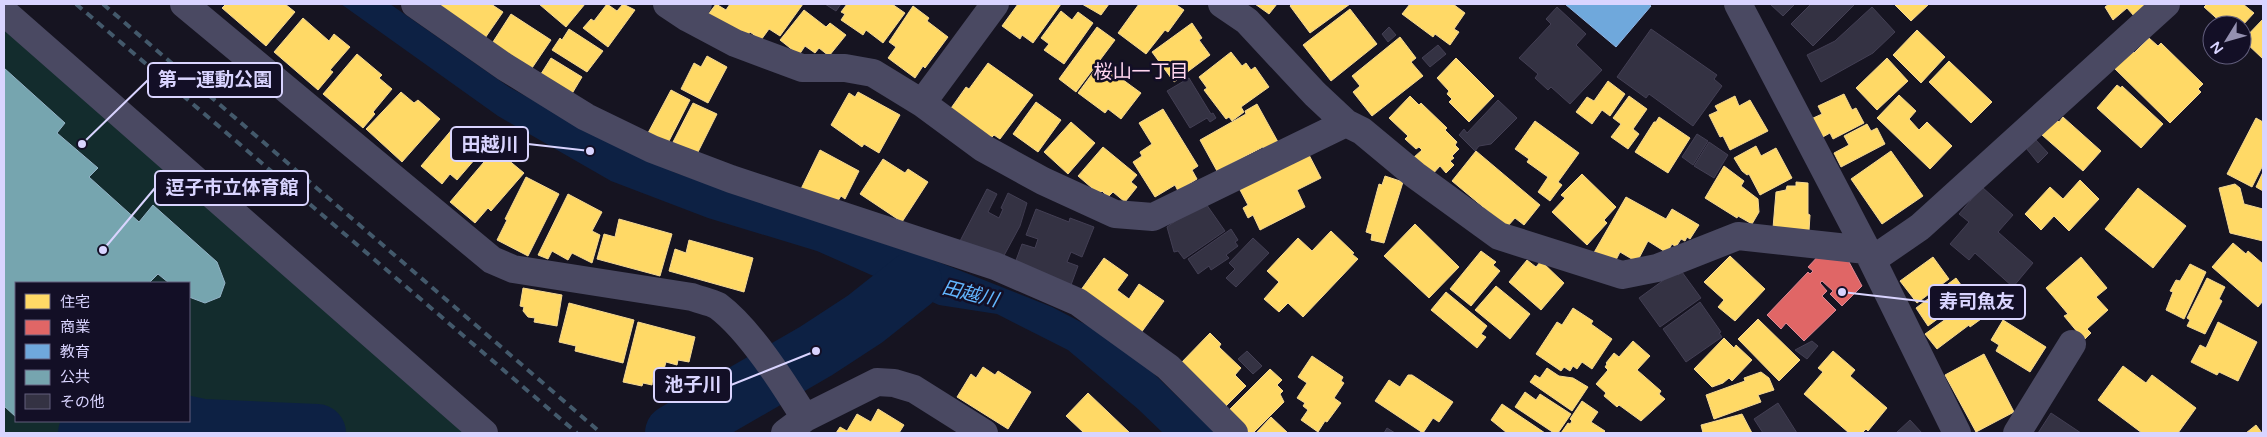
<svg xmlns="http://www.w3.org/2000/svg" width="2267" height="437" font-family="'Varela Round','Noto Sans JP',sans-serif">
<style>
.green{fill:#132c2d}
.water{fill:#0d2144}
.homes{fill:#ffd966;stroke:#f4d894}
.shops{fill:#e06666;stroke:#de8794}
.schools{fill:#6fa8dc;stroke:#8fb5e6}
.public{fill:#76a5af;stroke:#94b3c7}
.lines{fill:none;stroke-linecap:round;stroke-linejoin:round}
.river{stroke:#0d2144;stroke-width:58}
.building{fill:#343243;stroke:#433f54}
.minor{stroke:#4a4962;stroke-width:28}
.rail{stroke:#43596b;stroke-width:4;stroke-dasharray:8 6;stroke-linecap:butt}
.labels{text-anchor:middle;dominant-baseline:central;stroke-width:5;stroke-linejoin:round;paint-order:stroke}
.neighbourhood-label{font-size:19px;fill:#ffd6f0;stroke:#130f26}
.water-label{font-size:19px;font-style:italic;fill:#62b6ff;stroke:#130f26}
.leader{fill:none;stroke:#d9d4ff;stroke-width:2}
.callout-dot{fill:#d9d4ff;stroke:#130f26;stroke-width:2}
.callout{fill:#130f26;stroke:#d9d4ff;stroke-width:2}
.callout-label{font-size:19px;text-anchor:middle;font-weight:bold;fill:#d9d4ff}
</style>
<rect width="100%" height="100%" fill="#161421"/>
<path class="green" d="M4 4 485 433H265L181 421H189V283H16V421H128L100 433H4Z"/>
<path class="water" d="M341 4H390L509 87 611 143 676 173 941 263 1052 307 1098 331 1152 372 1215 433H1163L1138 409 1068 350 997 314 939 305 817 251 708 218 611 181 498 116Z"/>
<path class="homes" d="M226 4H285L295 12 266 46 222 8Z
M437 4H491L503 12 483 41Z
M539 4H585L566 27Z
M607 4 617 11 623 4 635 10 608 47 583 28 591 19 594 21Z
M716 4 726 10 730 4H803L780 36 769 29 761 40 750 32 745 39 707 16Z
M847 4H892L905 13 883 43 866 30 863 35 841 20 845 14 841 12Z
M1018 4H1061L1033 43 1022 35 1020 39 1002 26Z
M1082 4H1109L1101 15Z
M1139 4H1175L1184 10 1168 32 1165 30 1146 54 1118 33Z
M1255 4H1277L1269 14Z
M1292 4H1350L1310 33 1290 6Z
M1410 4H1453L1465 13 1454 29 1459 32 1450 45 1435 34 1433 37 1402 14Z
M1894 4H1929L1911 21Z
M2109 4H2147L2134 16 2127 8 2113 20 2105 7Z
M2207 4H2243L2254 13 2242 26 2224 25 2204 7Z
M913 6 929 18 927 21 948 37 925 68 923 66 915 78 888 58 896 47 889 42Z
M1350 9 1377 44 1331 81 1303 45Z
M804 10 826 27 830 23 846 35 829 56 819 48 815 53 805 46 799 55 780 40Z
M1061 11 1072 20 1078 12 1093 23 1064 64 1044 50 1049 44 1041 38Z
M511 14 551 40 530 71 491 45Z
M303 18 329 41 334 34 350 47 330 70 333 72 318 90 274 52Z
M2263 19V59L2243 40Z
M1192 23 1202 38 1199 40 1210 55 1174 82 1152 52Z
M1097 27 1115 40 1076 92 1059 79Z
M569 29 603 51 587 72 552 50 560 38 562 40Z
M1917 30 1945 57 1921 83 1893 55Z
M1400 37 1416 58 1411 62 1423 76 1372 116 1353 92 1360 86 1352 76Z
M2149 38 2158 46 2161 43 2203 84 2198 89 2201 92 2170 123 2112 66 2131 50 2134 53Z
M1231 52 1242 66 1246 63 1251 70 1255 67 1269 87 1241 107 1244 112 1232 121 1229 117 1226 119 1204 90 1207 88 1199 77Z
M357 54 382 75 379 78 392 89 373 112 375 114 363 128 323 94Z
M707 56 727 67 708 103 681 89 694 63 701 67Z
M551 58 582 77 570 97 539 77Z
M1456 58 1494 96 1469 122 1449 102 1452 99 1447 94 1449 91 1437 78Z
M1887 58 1908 81 1877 110 1856 88Z
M1949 61 1992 102 1971 123 1929 82Z
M988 63 1033 95 1000 139 994 135 991 138 949 111 966 87 969 89Z
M1100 63 1141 93 1121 119 1108 109 1105 113 1078 93Z
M1608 81 1625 94 1610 116 1602 110 1592 124 1576 112 1587 97 1594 101Z
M2117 85 2121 88 2122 86 2163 124 2141 148 2097 108Z
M671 90 690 100 668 143 648 133Z
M401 92 414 103 418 100 440 119 402 162 366 129Z
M858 92 900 115 879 153 864 144 862 147 831 125 849 93 855 97Z
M1844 94 1852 110 1856 108 1864 123 1833 139 1830 133 1821 138 1811 119 1822 114 1818 106Z
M1899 95 1916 111 1909 119 1919 130 1927 122 1952 146 1930 169 1877 118Z
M1410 96 1419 105 1421 103 1447 128 1445 130 1457 142 1455 145 1459 149 1452 156 1454 158 1450 161 1454 165 1446 173 1440 166 1431 176 1413 158 1422 150 1419 147 1416 149 1405 139 1408 136 1389 118Z
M1629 96 1647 109 1633 129 1639 134 1628 149 1611 137 1621 124 1613 118Z
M1735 96 1739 106 1750 100 1768 131 1730 150 1723 136 1720 137 1709 115 1718 111 1715 106Z
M1036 102 1061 120 1038 152 1013 134Z
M693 103 717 114 697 154 673 142Z
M1257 104 1278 142 1265 149 1263 147 1217 171 1200 140 1246 114 1245 111Z
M1163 109 1198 166 1192 170 1197 179 1178 191 1175 185 1155 197 1133 162 1142 156 1140 152 1152 144 1139 123Z
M1659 117 1690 138 1668 173 1635 152 1654 122H1656Z
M2063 117 2101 151 2083 171 2042 135 2056 119 2059 122Z
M2256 118 2263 122V165L2252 187 2227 174Z
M1535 121 1579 153 1558 182 1562 185 1550 201 1538 192 1548 177 1527 162 1529 159 1515 149Z
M1071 122 1095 143 1068 174 1044 152Z
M1867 124 1871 131 1877 128 1885 144 1841 167 1834 153 1849 145 1844 136Z
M454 127 482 151 457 180 450 174 442 184 421 166Z
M1756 146 1761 156 1776 148 1792 178 1760 195 1749 174 1747 175 1742 171 1734 158Z
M1103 147 1137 175 1131 182 1137 187 1125 202 1113 192 1108 197 1102 191 1099 194 1078 176Z
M495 149 524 173 491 211 488 208 475 223 450 202Z
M820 150 859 171 845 199 841 196 836 204 800 191Z
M1476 151 1540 205 1524 225 1515 218 1507 227 1452 181Z
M1891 151 1923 196 1882 224 1851 179Z
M1308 153 1321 178 1297 190 1305 207 1260 230 1253 215 1248 218 1243 208 1248 205 1239 188Z
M883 159 905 173 908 169 928 182 902 222 860 194Z
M1724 166 1744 181 1741 186 1758 199 1759 212 1752 224 1738 216 1737 218 1705 198Z
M2263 172V191L2256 187Z
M1582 174 1616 207 1604 220 1607 223 1587 245 1552 212 1565 198 1561 195Z
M1385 176 1403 182 1384 243 1371 240 1372 234 1366 232 1379 184 1382 185Z
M526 177 559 194 528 256 497 240 507 220 505 219Z
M2080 180 2099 199 2069 231 2054 216 2041 230 2025 214 2050 187 2063 199Z
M1796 182 1808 183V214L1810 215 1809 231 1773 228 1776 192 1786 190 1787 186H1796Z
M2235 184 2240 188 2244 204 2263 209V241L2230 233 2219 188Z
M2138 188 2186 226 2153 268 2105 229Z
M568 194 602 212 592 231 600 235 592 263 572 253 568 260 552 251 548 259 538 255Z
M1626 197 1666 219 1672 209 1699 225 1690 239 1687 237 1685 241 1681 239 1676 247 1672 244 1667 253 1648 241 1637 262 1620 252 1615 262 1592 256Z
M619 219 672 234 660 276 597 259 604 234 615 237Z
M1415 224 1459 267 1429 298 1384 256Z
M1331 231 1354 253 1352 254 1358 259 1303 317 1288 303 1279 312 1264 299 1279 282 1267 271 1298 238 1312 251Z
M689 240 753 258 744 292 669 271 675 249 686 253Z
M2233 243 2246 254 2248 251 2263 264V301L2258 307 2212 267Z
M1481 251 1496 262 1493 265 1500 271 1471 306 1450 289Z
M1730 256 1765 289 1735 321 1718 307 1724 300 1704 282Z
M1933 257 1949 279 1917 303 1900 281Z
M2081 257 2107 288 2096 297 2108 310 2087 329 2091 333 2084 340 2064 316 2068 314 2046 288Z
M1104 258 1128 275 1117 290 1129 299 1139 284 1164 301 1138 337 1078 294Z
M1527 260 1536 267 1541 261 1564 283 1541 310 1509 282Z
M2190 264 2206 272 2184 319 2166 310 2173 292 2170 291 2176 280 2180 281Z
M1956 278 1969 296 1928 326 1916 308Z
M2207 278 2225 287 2219 299 2222 301 2205 334 2187 326 2190 320 2187 318Z
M1496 286 1530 314 1510 339 1475 310Z
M523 288 562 295 557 326 534 322 535 318 528 317 523 311 524 307 520 306Z
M1446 292 1487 326 1481 334 1486 337 1477 348 1431 310Z
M1975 298 1988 314 1970 327 1969 325 1937 349 1925 334Z
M569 303 634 320 623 363 575 351 576 346 559 342Z
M1573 308 1593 321 1591 324 1612 339 1592 369 1582 362 1577 369 1573 366 1570 371 1564 367 1561 371 1536 354 1557 322 1562 325Z
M1758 319 1800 360 1779 381 1738 339Z
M2003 320 2046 347 2030 372 1996 351 1999 345 1991 340Z
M638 322 695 337 689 362 678 360 677 365 666 362 661 380 653 377 652 385 643 383 642 386 623 382Z
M2218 322 2257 342 2238 381 2219 372 2217 375 2191 362 2200 345 2206 348Z
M1210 333 1221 344 1219 347 1241 368 1235 375 1246 386 1224 408 1180 364Z
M1724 338 1734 348 1736 345 1752 360 1732 381 1729 378 1723 383 1712 387 1694 369Z
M1633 341 1650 356 1637 370 1661 391 1659 394 1665 399 1641 421 1619 405 1617 407 1604 396 1606 393 1596 384 1608 370 1605 367 1607 364 1606 363 1614 353 1619 357Z
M1833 351 1855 370 1850 376 1887 408 1868 431 1866 429 1862 433H1849L1804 394 1823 372 1818 368Z
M1984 354 2014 412 1976 432 1945 375Z
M1312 356 1343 377 1341 381 1344 383 1334 398 1341 403 1327 422 1325 421 1318 432 1301 420 1308 410 1303 406 1305 403 1297 398 1307 383 1298 377Z
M2123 366 2146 383 2152 375 2196 408 2178 433H2142L2098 400Z
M983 367 995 375 998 371 1031 392 1008 429 957 397 971 374 976 378Z
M1547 368 1559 376 1573 378 1588 387 1572 411 1530 382 1535 375 1540 378Z
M1270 369 1282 380 1277 385 1283 391 1280 394 1284 402 1253 433H1249L1227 412Z
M1761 372 1769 378 1774 390 1758 395 1761 402 1714 419 1706 395 1745 381 1744 378Z
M1408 375H1412L1453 402 1439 422 1433 418 1423 433 1375 401 1389 380 1400 387Z
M1525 392 1536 400 1540 394 1571 414 1558 433H1554L1515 407Z
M1088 393 1130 433H1084L1066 416Z
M1582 401 1598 412 1591 422 1605 431 1603 433H1561L1568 423 1570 424 1572 421 1570 419Z
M1502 404 1545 433H1507L1491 420Z
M878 409 904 425 899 433H836L840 427 847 431 857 414 871 422Z
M1742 414 1752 433H1703L1701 425Z
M1271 417 1288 433H1256Z
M2256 425 2262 433H2246Z"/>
<path class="shops" d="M1821 253 1843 256 1849 262 1862 286 1842 306 1830 294 1833 291 1822 281 1820 283 1827 291 1822 296 1836 310 1804 341 1786 323 1781 329 1767 315 1808 272 1810 274 1813 271 1808 267Z"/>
<path class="schools" d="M1565 4H1648L1651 6 1616 47Z"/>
<path class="public" d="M4 68 65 123 57 133 98 168 89 177 139 222 153 205 217 262 225 283 220 297 205 303 189 297V283H169L158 274 149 283H16V417L4 406Z"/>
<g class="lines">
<path class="river" d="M170 421 203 428 317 433
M87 433 100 426 120 421
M674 433 816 351 865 319 913 281"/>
</g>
<path class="building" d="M825 4H841L836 11Z
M1770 4H1795L1783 16Z
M1811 4H1855L1813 46 1791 24Z
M1557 7 1586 34 1576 45 1602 70 1570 104 1551 87 1548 90 1535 78 1538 74 1519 58 1551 24 1546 19Z
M1872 7 1895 32 1873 53 1821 82 1807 55 1835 41Z
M1389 27 1396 35 1388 42 1382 34Z
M1651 29 1717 75 1714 79 1722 86 1693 126 1649 94 1646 98 1617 77Z
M1438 45 1446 54 1430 67 1422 58Z
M1189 78 1211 114 1213 113 1216 118 1210 122 1207 118 1190 128 1167 91Z
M1498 100 1517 118 1491 144 1479 146 1475 151 1459 135 1464 129 1467 133Z
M1697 134 1708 141 1693 165 1682 157Z
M2035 139 2048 153 2038 163 2026 148Z
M1709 142 1728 155 1714 178 1694 166Z
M1982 187 2013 215 1998 232 2033 263 2013 287 1975 253 1969 260 1950 244 1969 222 1959 214Z
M987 189 997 194 988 212 999 218 1003 209 1001 208 1008 193 1027 203 1020 226 1000 263 960 241Z
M1204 201 1225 231 1184 259 1178 251 1174 252 1167 227Z
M1036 209 1069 222 1070 218 1094 227 1082 257 1071 252 1067 262 1078 266 1071 285 1015 263 1022 244 1035 248 1038 239 1026 235Z
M1231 229 1238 240 1235 242 1238 246 1226 255 1229 258 1211 270 1209 266 1198 274 1188 259Z
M1253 238 1269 253 1236 287 1226 278 1235 269 1229 263Z
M1676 271 1678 275 1682 272 1701 298 1660 327 1639 298Z
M1700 302 1721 332 1719 333 1722 337 1686 362 1663 329Z
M1812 341 1818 346 1807 359 1795 350Z
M1247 351 1262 366 1253 374 1238 359Z
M1778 403 1797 433H1763L1754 419Z
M2051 413 2081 433H2038Z
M1910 420 1922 433H1896Z
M1387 428 1395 433H1384Z"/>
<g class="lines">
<path class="minor" d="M184 4 492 260 513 269 692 297C700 300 711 302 718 306 750 330 784 384 805 418
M415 4 505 67 586 117 652 149 731 179 995 266 1078 302 1168 367 1234 433
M667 4 688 18 698 4
M1222 4 1247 21 1315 94 1346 123 1362 131 1415 175 1499 236 1622 275 1657 268 1738 236 1866 250
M1738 4 1872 260 1957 433
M4 12 484 433
M688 18 735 43 802 68H845L873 73 922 103 983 148 1043 181 1115 214 1153 217 1346 123
M922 103 995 4
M1872 260 1920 227 2166 4
M785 433 805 418 877 382 894 383 914 389 984 433
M2017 433 2072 344"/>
<path class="rail" d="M76 4 577 433
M103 4 601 433"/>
</g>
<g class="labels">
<g class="neighbourhood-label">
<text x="1141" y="72">桜山一丁目</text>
</g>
<g class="water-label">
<text transform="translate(970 294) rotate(14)">田越川</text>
</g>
</g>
<path class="leader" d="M82 144L148 80M590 151L528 144M103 250L155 188M1842 292L1929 302M816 351L731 385"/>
<g class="callout-dot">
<circle cx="82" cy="144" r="5"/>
<circle cx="590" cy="151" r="5"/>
<circle cx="103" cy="250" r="5"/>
<circle cx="1842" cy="292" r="5"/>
<circle cx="816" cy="351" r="5"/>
</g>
<g class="callout">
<rect x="148" y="63" width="134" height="34" rx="5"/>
<rect x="451" y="127" width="77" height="34" rx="5"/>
<rect x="155" y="171" width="153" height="34" rx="5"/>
<rect x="1929" y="285" width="96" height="34" rx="5"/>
<rect x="654" y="368" width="77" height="34" rx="5"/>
</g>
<g class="callout-label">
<text x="215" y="86">第一運動公園</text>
<text x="490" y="151">田越川</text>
<text x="232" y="194">逗子市立体育館</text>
<text x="1977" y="308">寿司魚友</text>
<text x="693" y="391">池子川</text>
</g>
<rect width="2267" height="437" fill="none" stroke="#d9d4ff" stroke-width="10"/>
<rect x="15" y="282" width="175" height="140" fill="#130f26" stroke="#625e7d"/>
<rect x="25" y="294" width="25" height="15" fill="#ffd966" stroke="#625e7d"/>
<text x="60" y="307" font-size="15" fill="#d9d4ff">住宅</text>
<rect x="25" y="320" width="25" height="15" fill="#e06666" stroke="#625e7d"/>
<text x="60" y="332" font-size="15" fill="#d9d4ff">商業</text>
<rect x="25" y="344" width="25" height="15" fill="#6fa8dc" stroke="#625e7d"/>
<text x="60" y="357" font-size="15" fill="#d9d4ff">教育</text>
<rect x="25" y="370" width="25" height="15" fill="#76a5af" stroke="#625e7d"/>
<text x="60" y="382" font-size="15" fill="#d9d4ff">公共</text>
<rect x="25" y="394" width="25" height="15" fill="#343243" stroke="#625e7d"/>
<text x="60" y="407" font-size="15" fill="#d9d4ff">その他</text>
<g transform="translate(2227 40) rotate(233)"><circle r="24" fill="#130f26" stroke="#625e7d"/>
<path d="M0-4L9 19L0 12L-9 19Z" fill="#9591b1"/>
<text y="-8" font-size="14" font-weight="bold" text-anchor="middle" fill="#d9d4ff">N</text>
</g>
</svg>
